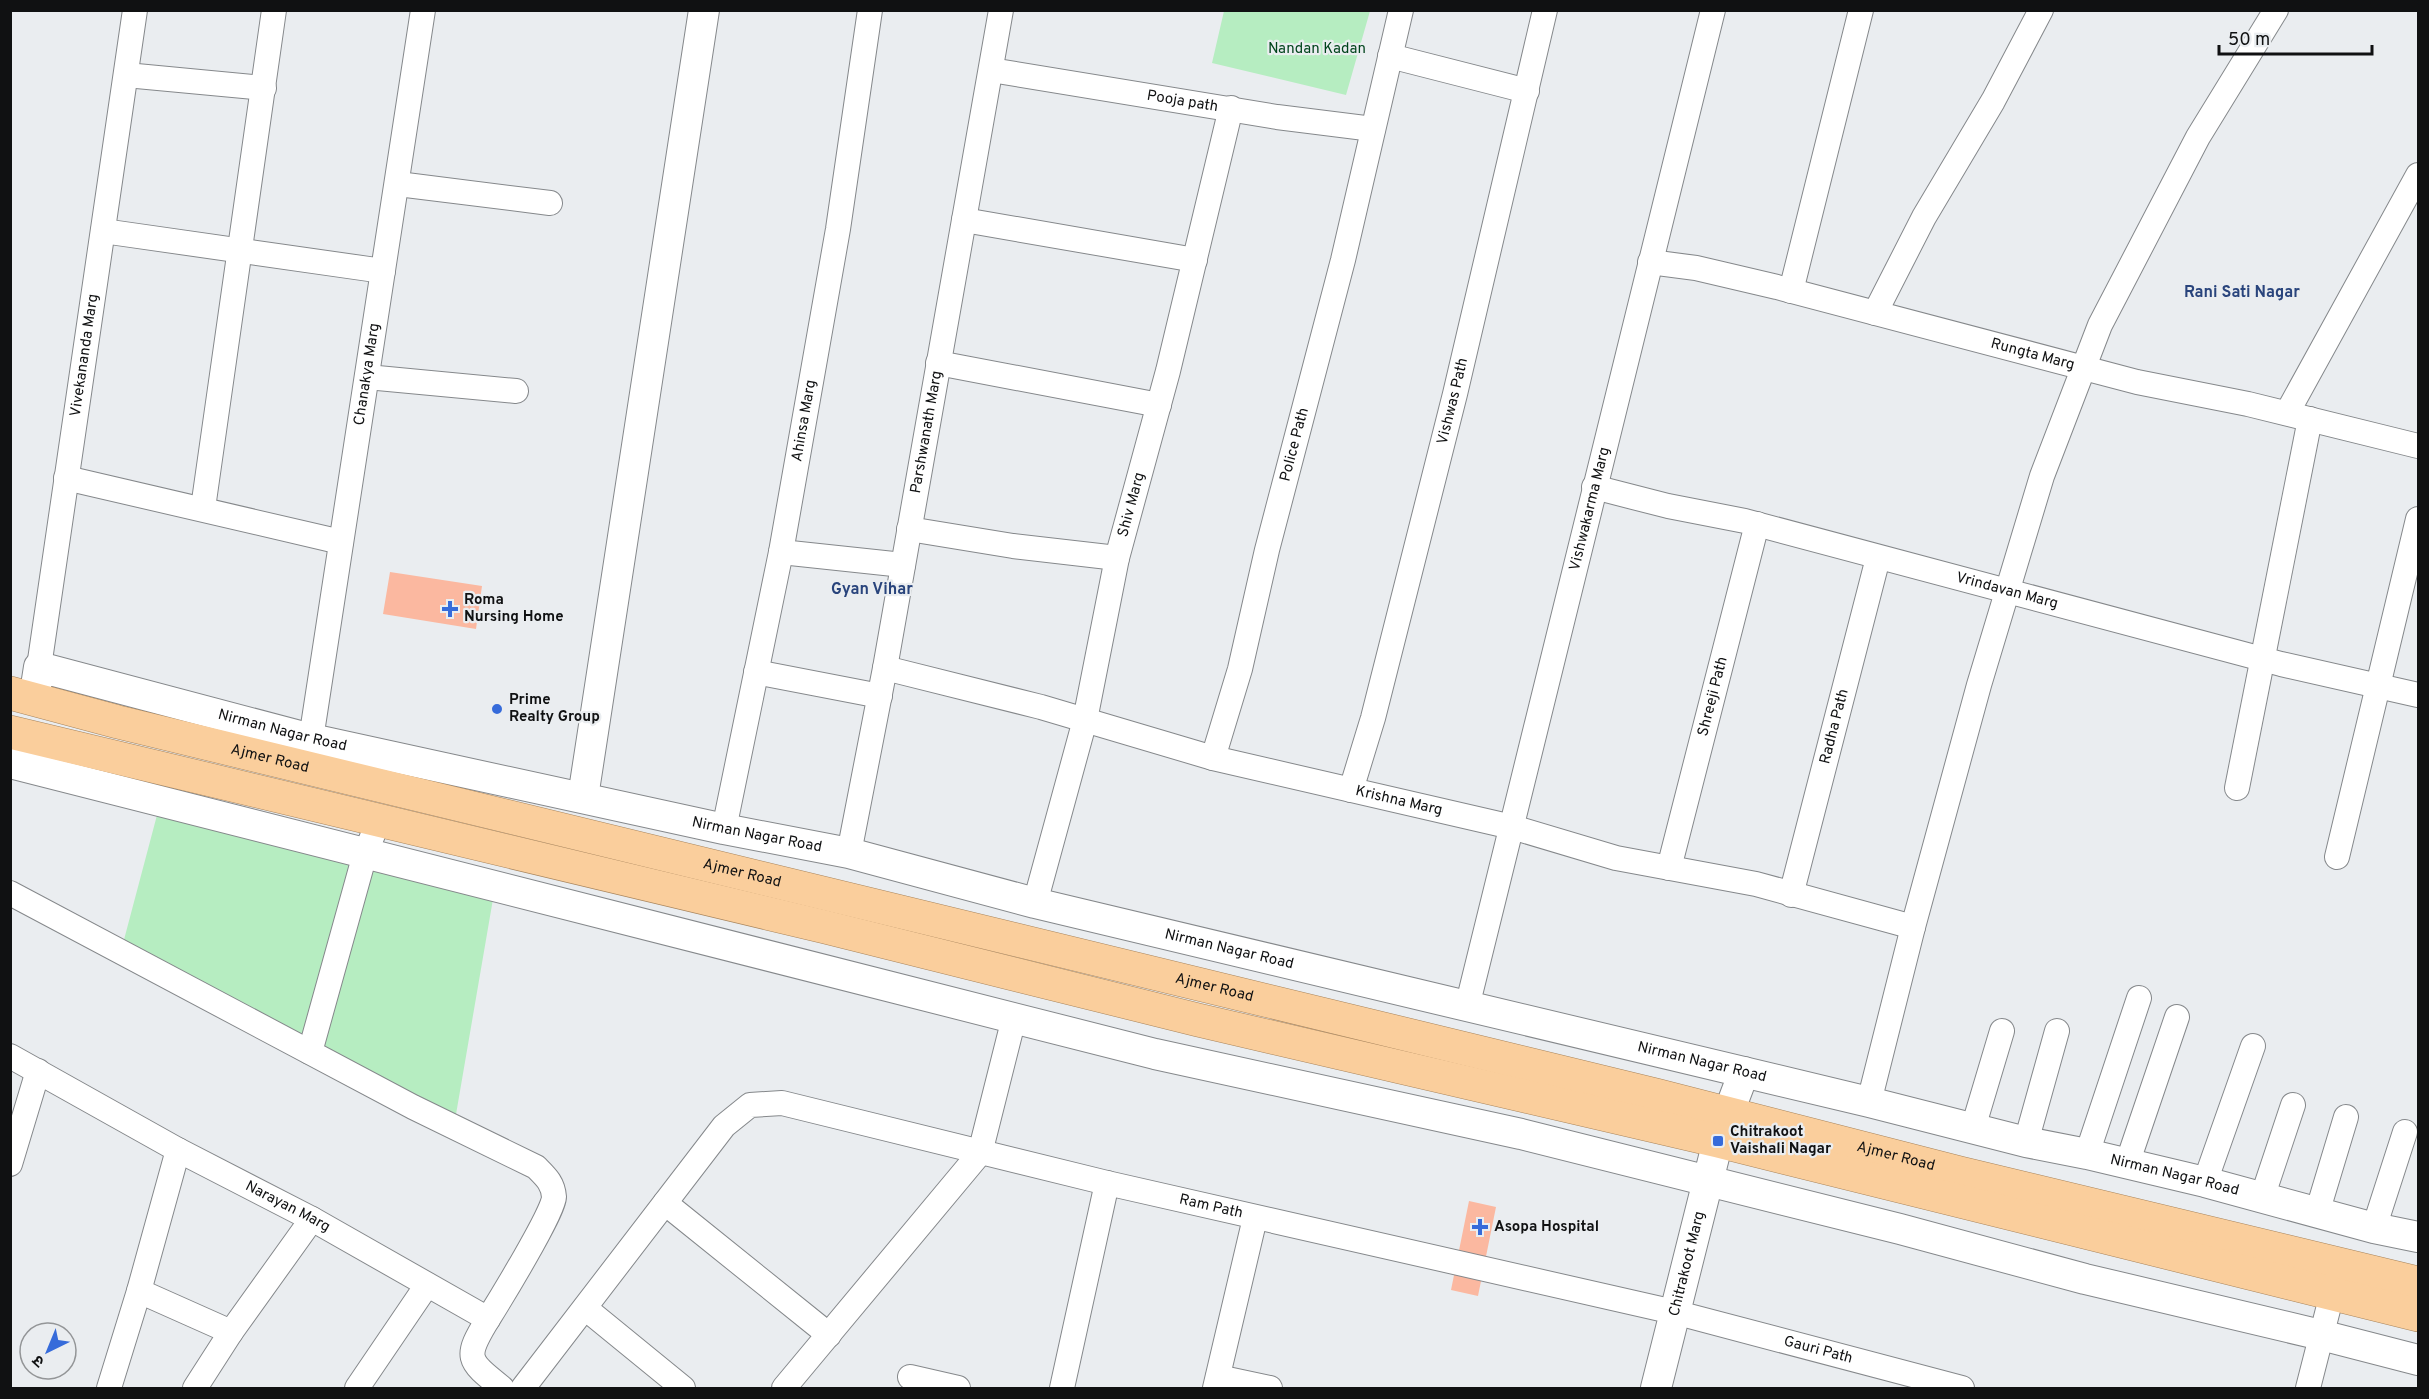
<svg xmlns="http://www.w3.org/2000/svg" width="2429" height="1399" font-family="Overpass,'Noto Sans Devanagari',sans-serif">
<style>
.green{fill:#b6edc1}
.building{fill:#fbb8a0}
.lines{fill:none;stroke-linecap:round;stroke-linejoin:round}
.minor-casing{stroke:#85888b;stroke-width:26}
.tertiary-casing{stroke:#85888b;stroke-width:32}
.trunk-casing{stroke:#a7845c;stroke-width:34}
.minor{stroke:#fff;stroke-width:24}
.tertiary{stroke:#fff;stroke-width:30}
.trunk{stroke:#face9c;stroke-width:33}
.poi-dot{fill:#366bda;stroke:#eaedf0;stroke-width:2}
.labels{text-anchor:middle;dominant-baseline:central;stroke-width:4.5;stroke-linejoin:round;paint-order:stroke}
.park-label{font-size:15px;fill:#00441c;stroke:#eaedf0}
.street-label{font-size:15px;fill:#101112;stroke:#eaedf0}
.poi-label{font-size:15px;font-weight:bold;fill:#101112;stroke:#eaedf0;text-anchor:start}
.neighbourhood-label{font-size:16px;font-weight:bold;fill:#29447c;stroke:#eaedf0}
</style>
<rect width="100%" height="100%" fill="#eaedf0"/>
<path class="green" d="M1224 11H1370L1346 95 1212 63Z
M161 800 493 899 454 1126 121 951Z"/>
<path class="building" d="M390 572 482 586 476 629 383 614Z
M1469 1201 1496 1207 1478 1296 1451 1290Z"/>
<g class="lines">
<g class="minor-casing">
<g id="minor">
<path d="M1390 56 1527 91"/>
<path id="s1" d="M991 70 1277 117 1373 129"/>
<path d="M126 75 264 88"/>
<path d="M398 184 550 203"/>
<path d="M964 220 1195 260"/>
<path d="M103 231 383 271"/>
<path id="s2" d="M1650 262 1696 268 1777 287 2137 382 2248 404 2418 446"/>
<path d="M1791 291 1861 10"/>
<path d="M1875 313 1924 217 1993 101 2041 10"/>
<path d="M938 363 1159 405"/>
<path d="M367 377 516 391"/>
<path d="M2287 413 2418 175"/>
<path d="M66 478 341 542"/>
<path id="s3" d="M1594 487 1668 506 1745 521 2281 664 2418 695"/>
<path d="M203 508 274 10"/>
<path d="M909 529 1013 546 1117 558"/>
<path d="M781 552 903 565"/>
<path id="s4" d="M39 667 135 10"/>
<path id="s5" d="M885 668 1041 707 1213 758 1512 827 1616 858 1756 884 1913 927"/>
<path d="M756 672 880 696"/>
<path id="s6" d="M311 739 423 10"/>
<path id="s7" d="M1213 758 1240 669 1267 550 1343 260 1401 10"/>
<path d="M2237 788 2310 419"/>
<path id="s8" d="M1351 790 1373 718 1455 394 1545 10"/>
<path id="s9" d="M724 829 781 552 838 229 870 10"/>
<path id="s10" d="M849 853 885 668 1001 10"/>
<path d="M2337 857 2418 519"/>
<path id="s11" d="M1669 868 1757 524"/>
<path d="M10 893 413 1107 536 1167C546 1177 553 1183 554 1197 555 1210 498 1303 488 1319"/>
<path id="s12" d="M1791 895 1878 558"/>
<path id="s13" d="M1035 903 1085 720 1117 558 1168 371 1231 108"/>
<path id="s14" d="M1467 1007 1713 10"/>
<path d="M310 1052 365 854 379 820"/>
<path id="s15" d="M10 1056 178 1150 312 1219 488 1319C464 1358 467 1360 502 1388"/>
<path d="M1869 1102 1913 927 1979 685 2042 476 2100 325 2198 137 2276 10"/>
<path d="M1973 1128 2002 1031"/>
<path d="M2026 1142 2057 1031"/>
<path d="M2087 1154 2139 998"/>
<path d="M10 1164 38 1071"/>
<path d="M2127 1164 2177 1017"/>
<path d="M2205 1182 2253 1046"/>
<path d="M2262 1198 2293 1105"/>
<path d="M665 1203 829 1335"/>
<path d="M2317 1213 2346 1117"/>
<path d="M2374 1228 2405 1132"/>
<path d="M139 1291 231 1332"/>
<path d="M585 1308 683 1388"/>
<path d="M910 1377 958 1388"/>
<path d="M1218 1377 1270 1388"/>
<path d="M109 1388 139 1291 178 1150"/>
<path d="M195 1388 231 1332 312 1219"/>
<path d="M357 1388 427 1285"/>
<path id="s16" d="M523 1388 724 1126 750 1105 782 1103 1107 1183 1674 1312 1962 1388"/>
<path d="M784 1388 980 1153 1014 1018"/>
<path d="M1062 1388 1107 1183"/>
<path d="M1215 1388 1255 1218"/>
<path d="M2308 1388 2332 1294"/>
</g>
</g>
<g class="tertiary-casing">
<g id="tertiary">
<path id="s17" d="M34 699 39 667 311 739 724 829 849 853 1035 903 1869 1102 2026 1142 2087 1154 2205 1182 2374 1228 2418 1237"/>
<path d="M10 763 1155 1054 1521 1134 1900 1229 2085 1279 2321 1335 2418 1360"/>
<path d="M583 797 704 10"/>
<path id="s18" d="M1656 1388 1718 1141 1744 1072"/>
</g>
</g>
<g class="trunk-casing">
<g id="trunk">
<path id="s19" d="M10 693 118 722 1656 1095 1960 1173 2418 1283"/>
<path d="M10 732 825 927 1198 1020 1718 1141 2418 1315"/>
</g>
</g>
<use href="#minor" class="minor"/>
<use href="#tertiary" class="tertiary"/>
<use href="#trunk" class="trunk"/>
</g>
<g class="poi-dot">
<path d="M447 600h6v6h6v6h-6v6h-6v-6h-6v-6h6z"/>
<circle cx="497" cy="709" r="6"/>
<rect x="1712" y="1135" width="12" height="12" rx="3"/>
<path d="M1477 1218h6v6h6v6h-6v6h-6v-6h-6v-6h6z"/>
</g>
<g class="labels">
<g class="park-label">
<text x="1317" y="49">Nandan Kadan</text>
</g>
<g class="street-label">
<text stroke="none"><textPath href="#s1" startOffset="194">Pooja path</textPath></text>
<text stroke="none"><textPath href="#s2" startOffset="394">Rungta Marg</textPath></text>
<text stroke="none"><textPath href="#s4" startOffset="315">Vivekananda Marg</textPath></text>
<text stroke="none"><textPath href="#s6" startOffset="369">Chanakya Marg</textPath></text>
<text stroke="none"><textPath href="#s8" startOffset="402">Vishwas Path</textPath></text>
<text stroke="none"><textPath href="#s9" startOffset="416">Ahinsa Marg</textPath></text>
<text stroke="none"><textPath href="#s10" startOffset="428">Parshwanath Marg</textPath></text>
<text stroke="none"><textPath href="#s7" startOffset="324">Police Path</textPath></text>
<text stroke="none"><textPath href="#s13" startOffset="410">Shiv Marg</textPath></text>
<text stroke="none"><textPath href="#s14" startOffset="513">Vishwakarma Marg</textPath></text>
<text stroke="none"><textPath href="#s3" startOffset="426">Vrindavan Marg</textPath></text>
<text stroke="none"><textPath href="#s11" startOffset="177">Shreeji Path</textPath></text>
<text stroke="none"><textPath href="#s12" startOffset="174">Radha Path</textPath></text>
<text stroke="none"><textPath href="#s17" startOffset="284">Nirman Nagar Road</textPath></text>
<text stroke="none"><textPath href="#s19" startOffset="268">Ajmer Road</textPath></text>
<text stroke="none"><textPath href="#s5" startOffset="531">Krishna Marg</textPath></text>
<text stroke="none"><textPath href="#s17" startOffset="770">Nirman Nagar Road</textPath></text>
<text stroke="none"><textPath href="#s19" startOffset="754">Ajmer Road</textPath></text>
<text stroke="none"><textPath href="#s17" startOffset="1256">Nirman Nagar Road</textPath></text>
<text stroke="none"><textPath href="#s19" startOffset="1240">Ajmer Road</textPath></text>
<text stroke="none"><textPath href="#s17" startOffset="1742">Nirman Nagar Road</textPath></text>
<text stroke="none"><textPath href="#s19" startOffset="1942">Ajmer Road</textPath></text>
<text stroke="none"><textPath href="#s17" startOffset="2228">Nirman Nagar Road</textPath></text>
<text stroke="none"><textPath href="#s15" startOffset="316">Narayan Marg</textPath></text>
<text stroke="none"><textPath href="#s16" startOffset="837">Ram Path</textPath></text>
<text stroke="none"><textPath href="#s18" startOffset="128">Chitrakoot Marg</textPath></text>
<text stroke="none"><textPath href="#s16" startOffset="1461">Gauri Path</textPath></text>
</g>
<g class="poi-label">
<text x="464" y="600">Roma<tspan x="464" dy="17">Nursing Home</tspan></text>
<text x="509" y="700">Prime<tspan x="509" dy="17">Realty Group</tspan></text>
<text x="1730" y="1132">Chitrakoot<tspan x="1730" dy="17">Vaishali Nagar</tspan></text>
<text x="1494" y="1227">Asopa Hospital</text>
</g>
<g class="neighbourhood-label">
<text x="2242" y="293">Rani Sati Nagar</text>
<text x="872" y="590">Gyan Vihar</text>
</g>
</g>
<rect width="2429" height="1399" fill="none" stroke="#101112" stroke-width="24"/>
<g transform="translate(48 1351) rotate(223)"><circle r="28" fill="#eaedf0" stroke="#939597" stroke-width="1.5"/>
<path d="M0-4.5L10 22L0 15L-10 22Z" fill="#366bda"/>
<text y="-9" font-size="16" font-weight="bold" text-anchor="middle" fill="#101112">उ</text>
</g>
<path d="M2219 45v9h153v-9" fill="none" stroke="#101112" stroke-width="3"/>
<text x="2228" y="45" font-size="18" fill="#101112" stroke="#eaedf0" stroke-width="4.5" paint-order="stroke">50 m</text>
</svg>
